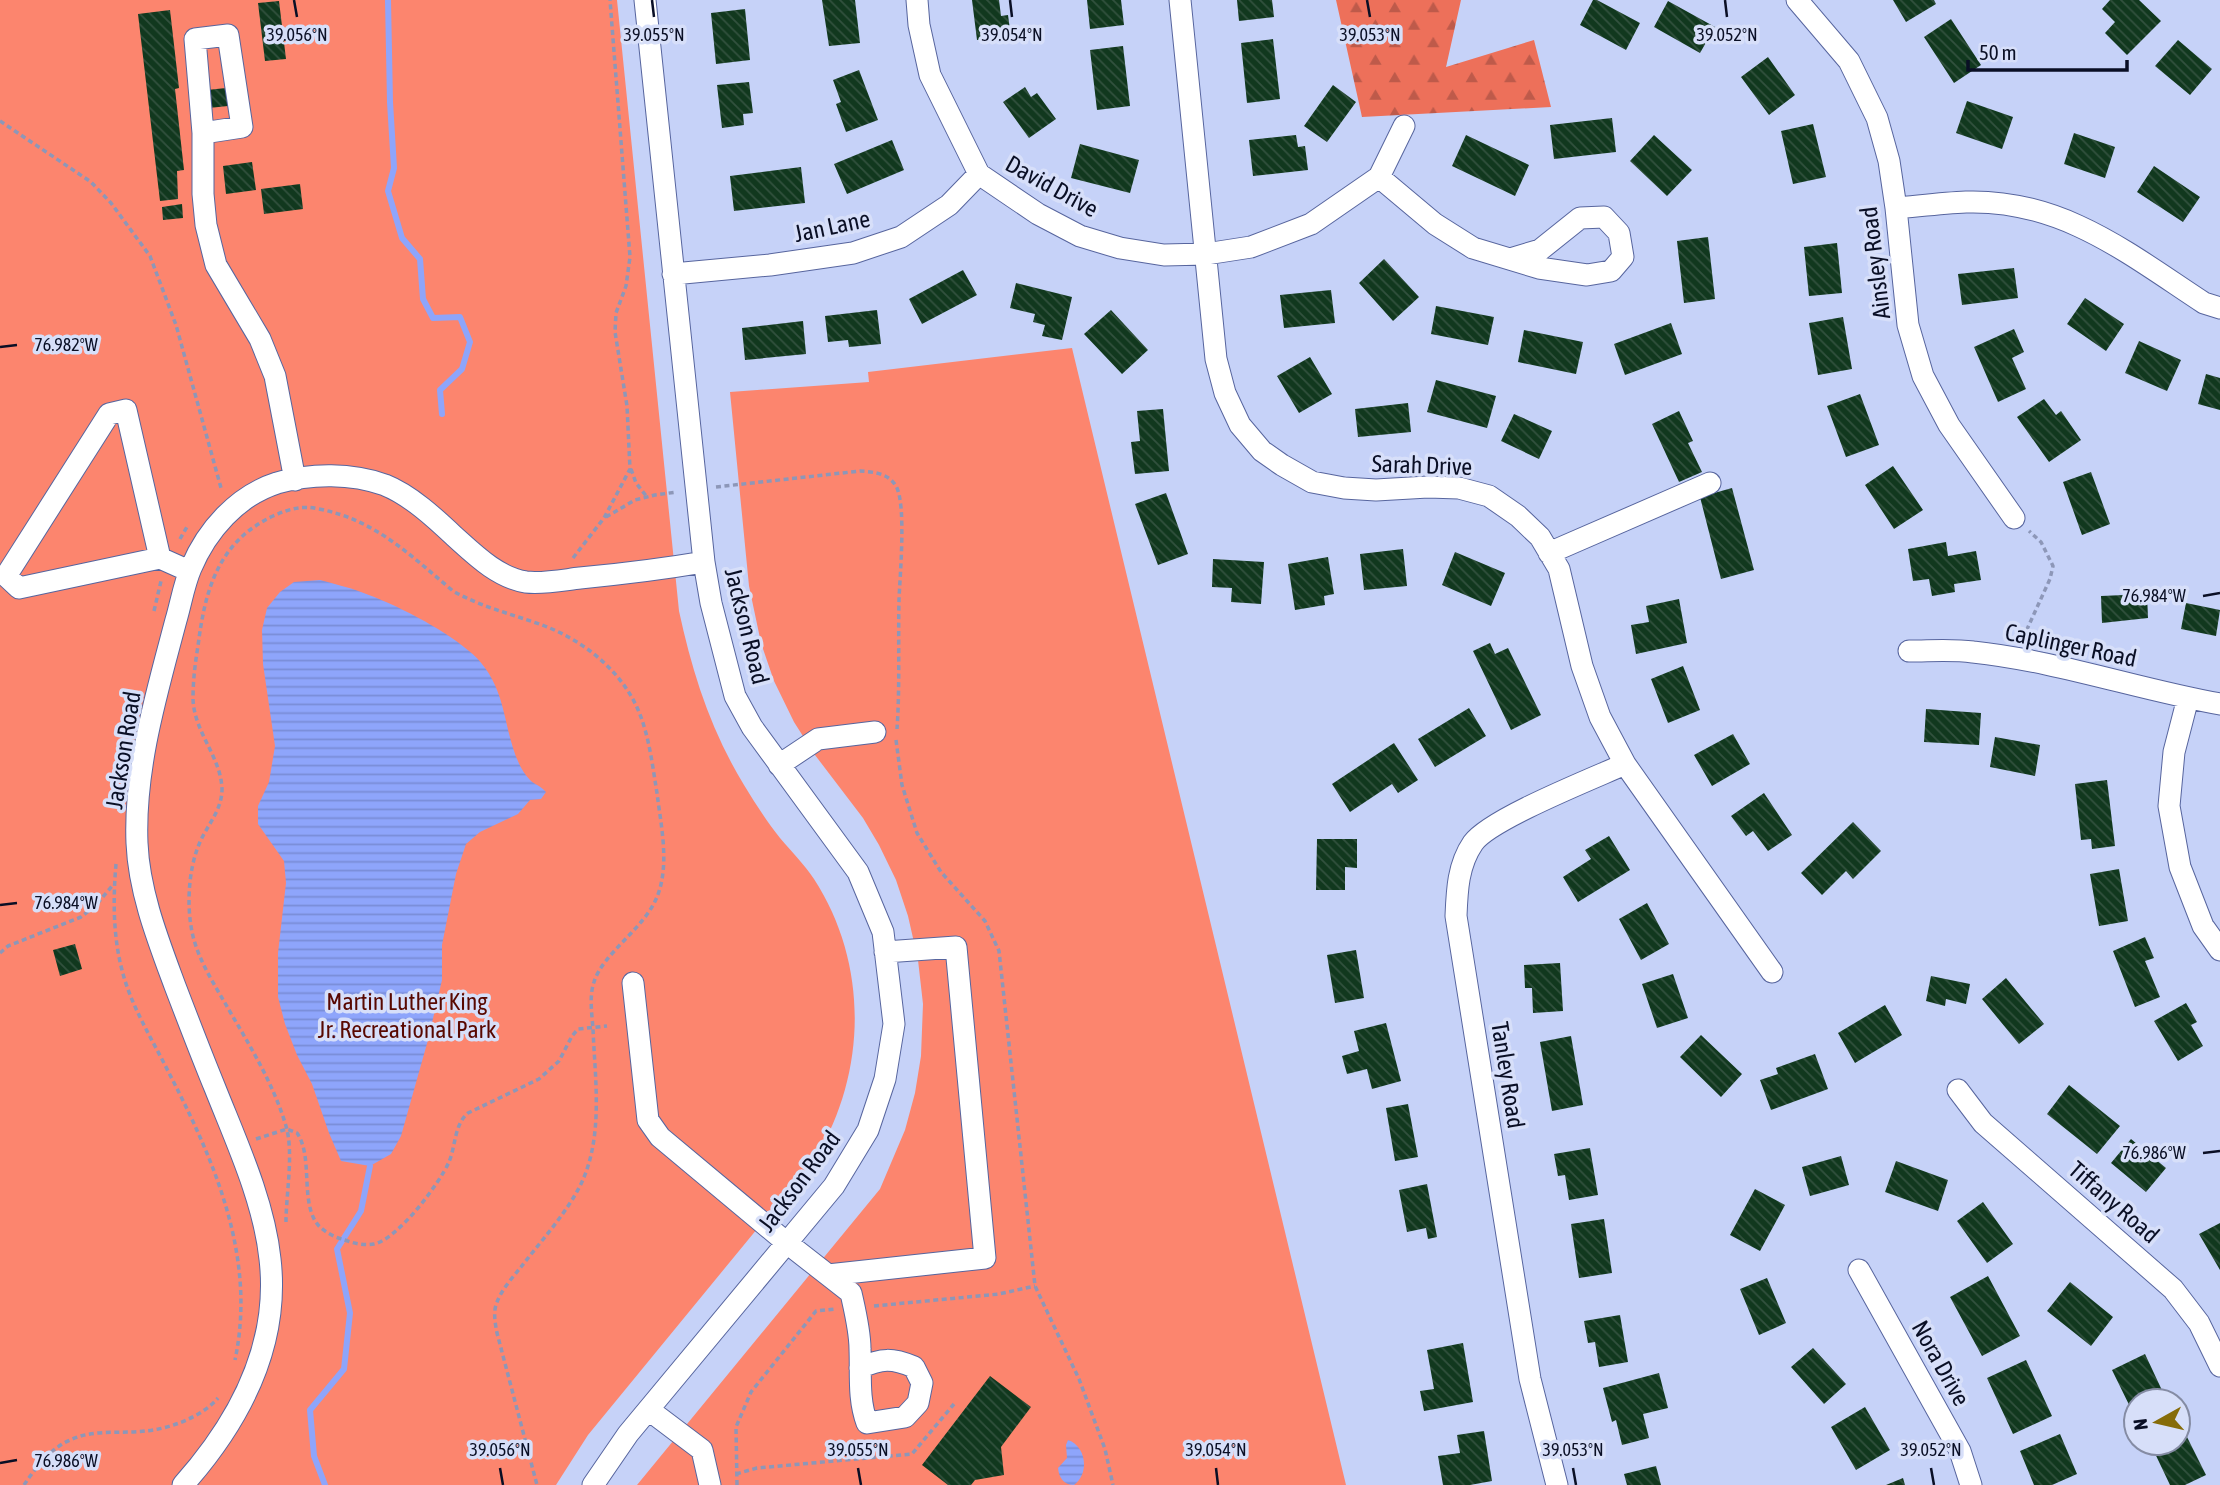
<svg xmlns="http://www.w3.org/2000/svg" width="2220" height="1485" font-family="'Asap Condensed',sans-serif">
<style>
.forest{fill:url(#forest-firs)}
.green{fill:#fc856e}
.water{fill:url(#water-rules)}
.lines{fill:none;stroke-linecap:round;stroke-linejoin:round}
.stream{stroke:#8ea5fb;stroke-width:6}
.building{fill:url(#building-back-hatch)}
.minor-casing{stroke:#57659e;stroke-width:23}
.path{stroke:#8d97b8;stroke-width:3.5;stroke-dasharray:5 3.5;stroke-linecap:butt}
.minor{stroke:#fff;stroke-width:21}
.ticks{fill:none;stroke:#0a0f25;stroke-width:2.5}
.labels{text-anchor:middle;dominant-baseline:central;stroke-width:7;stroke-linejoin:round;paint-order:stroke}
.street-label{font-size:24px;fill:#0a0f25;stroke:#d7dff9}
.park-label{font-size:24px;fill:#580800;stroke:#d7dff9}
.ticks-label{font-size:18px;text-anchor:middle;fill:#0a0f25;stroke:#d7dff9;stroke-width:7;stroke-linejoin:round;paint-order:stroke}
</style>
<defs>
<pattern id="forest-firs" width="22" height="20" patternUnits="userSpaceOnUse" patternTransform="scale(1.75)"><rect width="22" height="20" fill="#ed705a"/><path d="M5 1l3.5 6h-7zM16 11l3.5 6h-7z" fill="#be5a4a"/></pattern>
<pattern id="water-rules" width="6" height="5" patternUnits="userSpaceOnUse" patternTransform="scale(1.75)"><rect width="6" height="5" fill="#8ea5fb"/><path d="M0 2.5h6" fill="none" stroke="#798dd7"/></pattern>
<pattern id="building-back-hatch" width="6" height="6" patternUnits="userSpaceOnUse" patternTransform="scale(1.75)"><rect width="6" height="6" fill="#11381e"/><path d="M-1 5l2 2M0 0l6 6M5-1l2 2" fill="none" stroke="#32513e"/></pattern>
</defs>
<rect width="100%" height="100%" fill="#c6d2f8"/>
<path class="forest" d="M1336 0H1461L1446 67 1534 40 1551 107 1362 117Z"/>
<path class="green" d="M0 0H617L679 611C692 672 711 731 744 785 755 803 767 822 780 838 792 852 804 864 814 879 869 964 867 1072 816 1157L588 1435 556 1485H0Z
M1072 348 1346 1485H637L880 1189 905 1130 915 1093 921 1056 923 1004 918 960 908 916 896 880 879 845 863 818 815 755 794 722 774 681 761 643 749 586 730 392 869 382 868 372Z"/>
<path class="water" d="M320 580C334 584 348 587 361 592 395 604 442 628 469 651 480 659 492 676 497 690 508 716 509 758 530 780 535 785 540 785 546 792L541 799 530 800 518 814 480 832 466 844 456 874 442 945V980L428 1040 401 1136 391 1154 370 1166 341 1161 329 1133 312 1084 297 1055 285 1024 278 997V953L286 883 284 861 258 824V806L269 782 275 746 263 664 262 630 267 608 280 592 294 582Z
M1068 1440C1086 1446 1090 1473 1074 1485 1064 1485 1059 1478 1058 1468L1067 1458 1066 1445Z"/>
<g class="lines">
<path class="stream" d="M388 0 390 102 394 168 388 191 402 238 420 259 423 299 433 318 460 317 470 342 462 369 440 390 442 414
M325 1485 314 1456 310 1410 344 1369 350 1313 337 1249 361 1211 370 1166"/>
</g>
<path class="building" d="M822 0H855L860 43 829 46Z
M972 0H999L1001 16 1008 15 1011 37 977 40Z
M1087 0H1121L1124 25 1090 29Z
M1237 0H1272L1274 17 1239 21Z
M1593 0H1597L1640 23 1626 50 1580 25Z
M1893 0H1934L1936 4 1906 22Z
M2110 0H2139L2161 21 2127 55 2105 33 2115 22 2102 9Z
M279 1 286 59 265 61 258 3Z
M1668 1 1715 27 1700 53 1654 27Z
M745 9 750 60 716 64 711 13Z
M170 10 179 88 175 89 184 170 177 171 178 199 160 201 138 14Z
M1951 19 1981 65 1954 83 1924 37Z
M1273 39 1280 99 1247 103 1241 43Z
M2178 40 2212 69 2190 95 2155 66Z
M1123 46 1130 106 1097 110 1090 50Z
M1768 57 1795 95 1769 115 1741 77Z
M859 70 878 120 846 132 836 104 841 102 833 80Z
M749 82 753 113 743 114 744 125 722 128 717 85Z
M1333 85 1356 102 1327 142 1304 126Z
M1025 87 1031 97 1037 93 1056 119 1029 138 1003 102Z
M226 88 228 106 209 108 207 90Z
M1967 101 2013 117 2002 149 1956 133Z
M1612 118 1616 152 1554 159 1550 125Z
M1813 124 1826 177 1793 184 1781 131Z
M2074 133 2115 147 2105 178 2064 164Z
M1296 135 1298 147 1305 146 1308 170 1253 176 1249 140Z
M1466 135 1529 165 1515 196 1452 166Z
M1654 135 1692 170 1667 196 1630 161Z
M892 140 904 170 847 194 834 164Z
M1080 144 1139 160 1130 193 1071 178Z
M252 162 256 190 226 194 223 166Z
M2154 166 2200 197 2183 222 2137 192Z
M801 167 805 203 734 211 730 176Z
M300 184 303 209 264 214 261 189Z
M182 204 183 218 163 220 162 207Z
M1708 237 1715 299 1684 303 1677 241Z
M1837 243 1842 293 1809 296 1804 247Z
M1384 259 1419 297 1393 321 1359 283Z
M2014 268 2018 298 1962 305 1958 274Z
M963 270 977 295 922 324 909 299Z
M1016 283 1072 297 1062 340 1042 336 1045 325 1033 322 1035 314 1010 308Z
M1331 290 1335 323 1284 328 1280 295Z
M2085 298 2124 324 2106 351 2067 324Z
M1436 306 1494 317 1488 345 1431 334Z
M877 310 881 344 849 347 848 340 828 342 825 316Z
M1111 310 1148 350 1122 374 1084 334Z
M1843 317 1852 369 1818 375 1809 323Z
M803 321 806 354 745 360 742 328Z
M1671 323 1682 354 1625 375 1614 344Z
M2014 329 2024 352 2012 358 2026 389 1998 402 1974 347Z
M1524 330 1583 342 1576 374 1518 362Z
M2139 341 2181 360 2167 391 2125 373Z
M1310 357 1332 394 1299 413 1277 376Z
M2206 374 2220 378V410L2198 404Z
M1436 380 1496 396 1487 428 1427 412Z
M1860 394 1879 445 1846 457 1827 406Z
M2044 399 2056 415 2061 411 2081 440 2049 462 2017 417Z
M1408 403 1411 432 1358 437 1355 409Z
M1163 409 1169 471 1135 474 1131 442 1140 441 1137 411Z
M1679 411 1693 441 1688 443 1702 472 1679 482 1652 424Z
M1514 414 1552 431 1539 459 1501 441Z
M1893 466 1923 510 1894 529 1865 485Z
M2091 472 2110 524 2082 535 2063 482Z
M1732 488 1754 570 1721 579 1700 497Z
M1166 493 1188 554 1158 565 1135 504Z
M1946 542 1948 556 1976 551 1981 580 1954 584 1955 592 1932 596 1929 579 1913 581 1908 549Z
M1403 549 1407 586 1364 590 1360 554Z
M1455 552 1505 573 1491 606 1442 585Z
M1328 557 1334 594 1324 596 1325 605 1295 610 1288 564Z
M1213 559 1264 562 1261 604 1231 602 1232 588 1212 587Z
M2147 594 2148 618 2102 623 2101 596Z
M1679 599 1687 643 1636 654 1631 625 1649 622 1646 606Z
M2186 603 2220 610 2216 636 2181 629Z
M1490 643 1495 654 1508 648 1541 715 1511 730 1473 651Z
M1683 666 1700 710 1668 723 1651 679Z
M1469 708 1486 736 1435 767 1418 739Z
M1926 709 1981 713 1979 745 1924 742Z
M1733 734 1750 764 1712 786 1694 755Z
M1995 737 2040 745 2035 776 1990 767Z
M1394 743 1418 780 1398 793 1392 784 1350 812 1332 784Z
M2107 780 2115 846 2092 849 2091 839 2081 840 2075 784Z
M1764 793 1792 835 1768 851 1753 831 1746 836 1731 816Z
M1853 822 1881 851 1853 879 1846 871 1822 895 1801 873Z
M1609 836 1630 870 1578 902 1563 877 1591 859 1585 850Z
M1317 839H1357V868L1345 867V890H1316Z
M2119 869 2128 921 2099 926 2090 874Z
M1647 903 1669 944 1641 960 1619 919Z
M2145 937 2154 958 2145 961 2160 997 2135 1007 2113 951Z
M75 944 82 969 60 976 53 950Z
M1356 950 1364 998 1335 1003 1327 955Z
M1560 963 1563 1011 1533 1013 1532 988H1525L1524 965Z
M1673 974 1688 1018 1657 1028 1642 984Z
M1931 976 1970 984 1966 1004 1946 999 1945 1006 1926 1001Z
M2006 978 2044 1024 2019 1044 1982 999Z
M2186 1003 2197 1022 2191 1025 2203 1046 2178 1061 2154 1021Z
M1885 1005 1902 1035 1855 1063 1838 1033Z
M1386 1023 1401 1081 1372 1089 1367 1069 1347 1074 1342 1056 1359 1051 1354 1031Z
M1701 1035 1742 1074 1721 1097 1680 1057Z
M1571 1036 1583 1105 1552 1111 1540 1042Z
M1815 1054 1828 1089 1771 1110 1760 1080 1778 1074 1776 1068Z
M2069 1085 2120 1126 2097 1154 2047 1114Z
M1408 1104 1418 1157 1395 1161 1386 1108Z
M2131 1139 2166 1168 2146 1192 2111 1163Z
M1590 1148 1598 1195 1569 1200 1565 1175 1558 1176 1554 1154Z
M1841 1156 1849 1185 1810 1196 1802 1167Z
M1896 1161 1948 1180 1938 1211 1885 1192Z
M1427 1184 1437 1237 1428 1239 1426 1228 1407 1232 1399 1190Z
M1755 1189 1785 1205 1760 1251 1730 1235Z
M1983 1202 2013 1244 1987 1263 1957 1221Z
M1604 1219 1612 1273 1579 1278 1571 1224Z
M2220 1223V1270L2199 1234Z
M1988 1276 2020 1336 1982 1356 1950 1297Z
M1767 1278 1786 1323 1759 1335 1740 1289Z
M2070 1282 2113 1317 2091 1346 2047 1311Z
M1620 1315 1628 1362 1599 1367 1595 1342 1588 1343 1584 1321Z
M1463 1343 1473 1402 1424 1411 1420 1391 1434 1389 1427 1350Z
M1813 1348 1846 1384 1824 1404 1791 1367Z
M2145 1354 2167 1401H2136V1419L2112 1370Z
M2026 1360 2052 1416 2013 1434 1987 1378Z
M1659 1373 1668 1408 1643 1414 1649 1438 1622 1445 1616 1420 1612 1422 1603 1388Z
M990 1376 1031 1407 1001 1447 1004 1475 975 1480 971 1485H948L922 1465Z
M1865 1407 1890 1450 1856 1470 1831 1427Z
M2181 1425 2206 1475 2185 1485H2170L2150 1443H2178V1426Z
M1484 1431 1492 1481 1470 1485H1443L1438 1456 1460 1453 1457 1435Z
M2060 1434 2077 1474 2052 1485H2034L2020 1451Z
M1656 1466 1661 1485H1627L1624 1474Z
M1903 1478 1905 1485H1886Z"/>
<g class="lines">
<g class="minor-casing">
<path id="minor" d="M917 0 919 25 930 75 979 174 1038 214 1080 236 1120 248 1164 255 1206 254 1251 247 1311 224 1379 177 1404 126
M1180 0 1216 359 1225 393 1240 425 1262 451 1282 465 1312 482 1344 488 1376 490 1428 487 1459 488 1489 496 1518 516 1540 537 1559 569 1582 666 1600 717 1625 764 1772 972
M1797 0 1849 61 1877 118 1889 161 1896 208 1908 325 1923 376 1949 425 2014 518
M203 133 195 39 228 35 242 127 203 133V194L206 225 216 265 260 339 275 376 295 480
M1379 177 1435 224 1473 248 1539 268 1587 275 1611 271 1623 257 1619 233 1604 217 1580 218 1540 250 1510 259
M1896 208C1919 206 1943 203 1966 202 2062 199 2129 254 2204 303L2220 308
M673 274 770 265 853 253 901 237 949 205 979 174
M1549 553 1710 483
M160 558 126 410 109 414 6 576 19 588 160 558 189 571
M1909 651C1930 651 1952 649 1973 652 2057 661 2137 689 2220 704
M2188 698 2174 752 2169 806 2180 867 2203 926 2220 950
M779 765 818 739 875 732
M633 983 648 1120 660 1137 787 1243 828 1275 985 1258 956 947 885 952
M1958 1090 1983 1123 2173 1289 2199 1323 2220 1366
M1859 1270 1960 1451 1971 1485
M828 1275 851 1293C855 1311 860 1331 860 1349 861 1374 858 1399 867 1423L905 1417 918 1403 922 1383 914 1367C892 1358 882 1358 860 1368
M649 1410 702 1450 710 1485
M183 1485C239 1422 280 1345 270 1259 264 1201 236 1141 215 1088 201 1054 188 1020 175 986 158 940 139 892 137 843 134 768 157 692 176 620 181 603 184 584 191 568 207 530 237 496 277 483 311 473 352 473 385 485 410 495 435 518 454 536 474 554 498 578 526 582 543 584 563 580 580 578 622 574 663 569 704 562
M593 1485 628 1434 834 1186 868 1130 885 1079 894 1024 883 932 858 872 752 727 735 696 711 603 704 562 645 0
M1557 1485 1530 1379 1456 916C1457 890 1458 865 1473 843 1490 819 1594 778 1625 764"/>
</g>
<path class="path" d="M0 121 91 182 111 203 150 256 176 325 221 488
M631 469 636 483 647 497
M716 487 860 471C873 472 890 473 897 488 906 509 900 574 899 600 898 643 900 686 897 729
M606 517 635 500 655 495 677 492
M180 539 188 525
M573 558 604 518 630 469 627 406 615 332 616 313 626 286 630 257 610 0
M154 611 161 581
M2023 638 2050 579 2053 566 2041 542 2029 531
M896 740 902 785 917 833 941 872 985 921 999 951 1035 1286 1079 1379 1105 1449 1113 1485
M116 864C113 899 113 936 122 970 131 1006 151 1037 168 1071 214 1160 257 1257 235 1360
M0 953 8 946 81 917 96 905 113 885
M256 1139 287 1129 297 1133C314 1157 299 1204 319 1226 325 1232 334 1237 342 1239 352 1243 364 1246 374 1244 398 1239 439 1184 449 1162 456 1145 454 1125 468 1113L539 1079 559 1061 572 1036 578 1029 607 1026
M286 1222C286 1194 294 1153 286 1126 273 1082 248 1043 225 1003 211 979 195 954 191 926 187 902 189 870 198 847 205 827 222 812 222 789 221 757 194 732 193 699 193 681 195 664 198 646 205 590 218 542 273 516 289 509 302 505 319 509 376 520 411 556 453 591 481 607 512 614 542 625 586 641 627 675 642 720 650 743 653 769 657 793 661 826 670 865 657 897 644 929 603 953 594 982 589 996 592 1015 593 1029 595 1080 604 1138 580 1186 565 1215 541 1241 521 1267 513 1277 502 1289 497 1302 493 1311 495 1323 497 1333L537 1485
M874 1306 999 1294 1035 1286
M736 1474 757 1468 912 1454 954 1404
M24 1485C36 1467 50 1449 70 1440 93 1429 120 1434 145 1431 169 1429 202 1417 218 1398
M737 1485 736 1427 751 1392 816 1311 835 1309"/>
<use href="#minor" class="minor"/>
</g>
<path class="ticks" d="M294 0 297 17M652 0 654 17M1010 0 1012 17M1367 0 1370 17M1725 0 1727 17M0 347 17 345M2203 596 2220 593M0 905 17 903M2203 1153 2220 1151M0 1463 17 1460M500 1468 503 1485M858 1468 861 1485M1216 1468 1218 1485M1573 1468 1576 1485M1931 1468 1934 1485"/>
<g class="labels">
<g class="street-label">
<text transform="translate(1052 186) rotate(29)">David Drive</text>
<text transform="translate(832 226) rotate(-12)">Jan Lane</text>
<text transform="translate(1875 263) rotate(-97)">Ainsley Road</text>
<text transform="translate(1422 465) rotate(2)">Sarah Drive</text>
<text transform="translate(747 626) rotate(76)">Jackson Road</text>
<text transform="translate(2071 645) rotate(12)">Caplinger Road</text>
<text transform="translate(123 750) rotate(-81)">Jackson Road</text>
<text transform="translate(1508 1075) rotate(81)">Tanley Road</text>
<text transform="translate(799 1181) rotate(-53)">Jackson Road</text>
<text transform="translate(2114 1202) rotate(41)">Tiffany Road</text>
<text transform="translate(1941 1363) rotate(61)">Nora Drive</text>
</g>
<g class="park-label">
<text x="407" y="1001">Martin Luther King<tspan x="407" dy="28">Jr. Recreational Park</tspan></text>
</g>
</g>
<g class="ticks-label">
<text x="297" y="41">39.056°N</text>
<text x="654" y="41">39.055°N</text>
<text x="1012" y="41">39.054°N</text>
<text x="1370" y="41">39.053°N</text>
<text x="1727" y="41">39.052°N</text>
<text x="66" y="351">76.982°W</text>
<text x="2154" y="602">76.984°W</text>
<text x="66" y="909">76.984°W</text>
<text x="2154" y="1159">76.986°W</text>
<text x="500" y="1456">39.056°N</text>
<text x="858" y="1456">39.055°N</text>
<text x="1216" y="1456">39.054°N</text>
<text x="1573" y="1456">39.053°N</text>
<text x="1931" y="1456">39.052°N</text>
<text x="66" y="1467">76.986°W</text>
</g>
<g transform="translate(2157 1422) rotate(262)"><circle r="33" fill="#d7dff9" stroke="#858ca4" stroke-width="2"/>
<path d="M0-5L12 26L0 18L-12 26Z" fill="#866c09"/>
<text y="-10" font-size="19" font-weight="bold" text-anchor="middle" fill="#0a0f25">N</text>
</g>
<path d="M1968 60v10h159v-10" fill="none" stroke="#0a0f25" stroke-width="3.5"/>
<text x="1979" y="60" font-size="21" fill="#0a0f25" stroke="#d7dff9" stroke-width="5" paint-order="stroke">50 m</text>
</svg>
